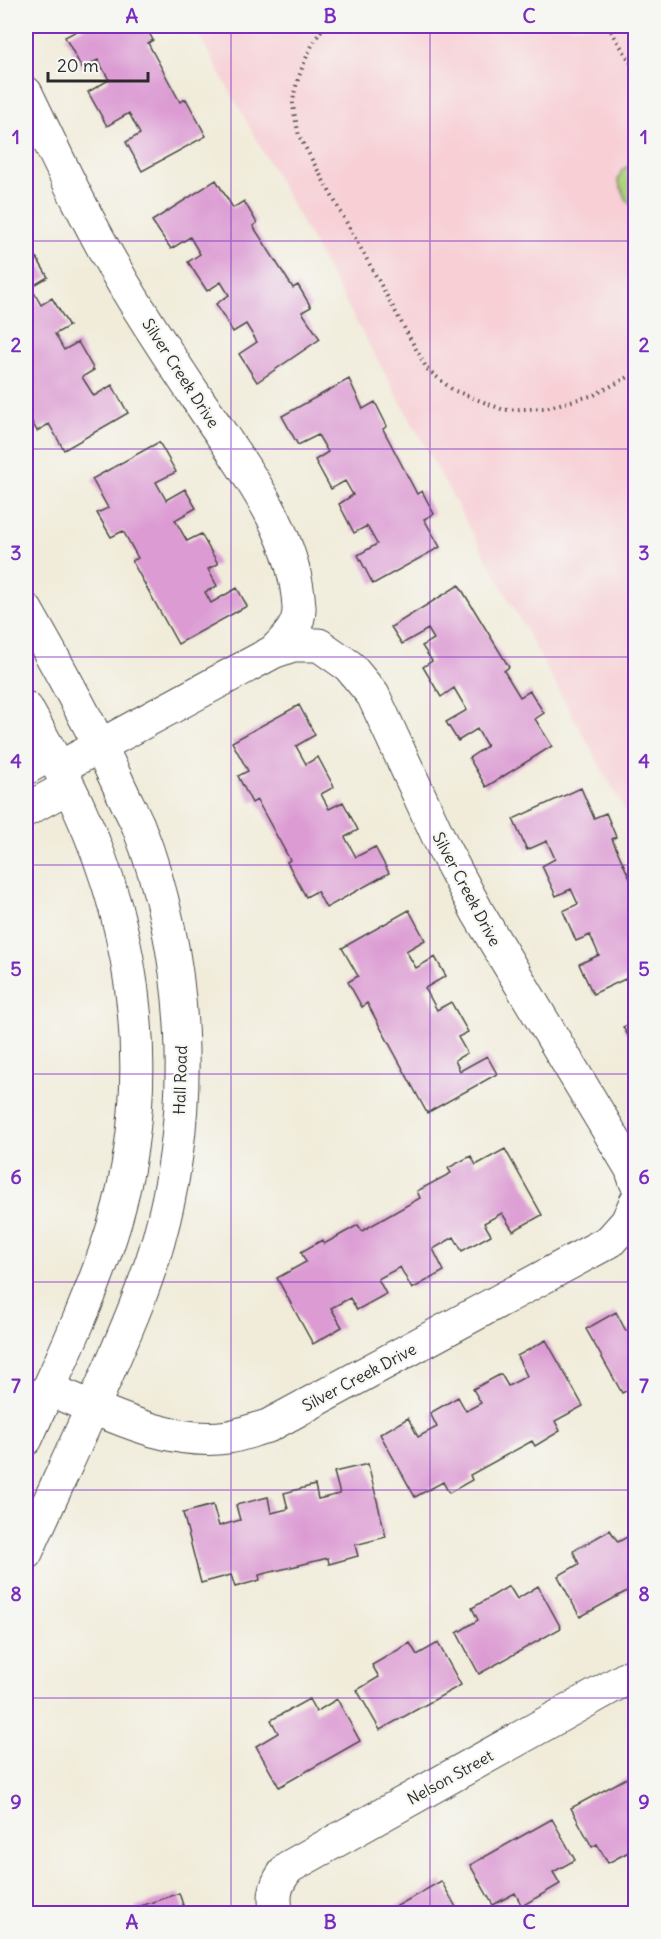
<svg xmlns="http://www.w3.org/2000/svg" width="661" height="1939" font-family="Delius,sans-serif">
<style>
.built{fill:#f7cfd5}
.green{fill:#acd27c;stroke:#6c7e54;stroke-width:1.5}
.building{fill:#dc9bd3}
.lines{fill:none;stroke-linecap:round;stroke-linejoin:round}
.minor-casing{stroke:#494845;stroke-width:35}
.path{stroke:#494845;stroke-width:4;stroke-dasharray:1.5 4.5;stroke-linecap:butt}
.minor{stroke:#fff;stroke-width:33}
.grid{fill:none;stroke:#7b2cbf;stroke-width:1.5;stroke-opacity:0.55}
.labels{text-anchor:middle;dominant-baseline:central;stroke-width:4.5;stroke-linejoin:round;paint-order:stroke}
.street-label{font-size:16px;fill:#2b2b2b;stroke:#f6f6f2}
.neatline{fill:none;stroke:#7b2cbf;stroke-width:2}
.grid-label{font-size:20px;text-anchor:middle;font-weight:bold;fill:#7b2cbf}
</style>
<rect width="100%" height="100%" fill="#f6f6f2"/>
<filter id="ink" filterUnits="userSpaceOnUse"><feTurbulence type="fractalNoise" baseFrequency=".0167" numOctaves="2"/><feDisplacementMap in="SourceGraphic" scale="12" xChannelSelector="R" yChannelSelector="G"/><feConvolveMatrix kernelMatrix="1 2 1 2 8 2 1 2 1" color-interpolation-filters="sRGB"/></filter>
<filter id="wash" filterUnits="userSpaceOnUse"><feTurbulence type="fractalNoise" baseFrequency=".008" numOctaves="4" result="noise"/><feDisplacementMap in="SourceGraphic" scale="24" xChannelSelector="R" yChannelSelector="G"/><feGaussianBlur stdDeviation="1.35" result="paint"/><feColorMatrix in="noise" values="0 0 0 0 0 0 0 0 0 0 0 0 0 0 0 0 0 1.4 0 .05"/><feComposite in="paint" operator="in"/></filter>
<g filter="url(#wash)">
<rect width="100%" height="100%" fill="#f1ecda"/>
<path class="built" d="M194 26H635V829Z"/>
<path class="green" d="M635 162V209L626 200 618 180 622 170Z"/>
<g id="blocks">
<path class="building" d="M86 26H145L153 40 148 43 180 102 186 99 206 136 142 171 126 142 140 134 129 113 107 126 88 92 109 80 98 60 82 68 65 37Z
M216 180 233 208 244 201 257 223 253 226 293 288 298 285 311 307 302 312 320 339 257 382 239 354 257 342 246 324 233 332 216 304 229 295 221 282 207 291 188 262 200 254 190 237 171 249 152 221Z
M31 248 48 277 31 287 41 305 52 298 69 326 55 334 64 350 78 342 94 370 82 377 94 396 112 385 128 413 64 450 49 424 37 431 26 411 31 406 26 397V251Z
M349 379 363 409 375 402 387 426 383 429 417 494 422 491 434 514 424 519 440 547 373 584 358 555 377 544 367 526 354 533 339 504 353 495 345 481 331 489 315 460 328 452 318 435 298 445 282 416Z
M159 442 176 472 156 482 166 500 185 489 196 508 175 520 187 541 201 534 218 564 208 569 217 586 205 592 211 603 237 588 247 606 178 644 132 561 138 558 123 531 111 537 97 513 108 508 92 479Z
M459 585 509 667 504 671 520 697 530 691 544 713 535 719 552 746 486 787 469 758 487 746 477 729 458 741 446 722 467 710 454 688 441 697 423 667 432 661 422 646 434 639 428 629 402 644 391 627Z
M299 705 315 735 296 746 306 764 318 757 334 787 321 794 329 809 343 802 358 830 345 837 356 857 375 847 389 873 326 908 317 891 306 897 287 862 290 860 257 800 252 803 238 776 248 771 232 742Z
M581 788 594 818 606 813 616 837 612 839 636 892V974L593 994 579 964 599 955 590 935 576 941 563 911 578 904 571 889 556 896 542 866 555 859 547 841 527 850 513 819Z
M409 910 425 940 406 951 416 968 435 957 446 976 425 988 437 1010 451 1002 468 1032 458 1037 467 1053 455 1060 460 1071 487 1056 497 1074 427 1113 367 1003 362 1007 348 982 358 976 342 948Z
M636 1021V1049L623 1027Z
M505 1149 542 1215 513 1231 502 1213 484 1223 491 1235 462 1251 454 1237 433 1249 444 1271 412 1289 400 1267 378 1279 386 1294 357 1310 350 1298 331 1308 342 1327 313 1344 277 1278 306 1262 301 1252 322 1240 324 1244 358 1225 362 1231 420 1198 417 1191 451 1173 448 1168 471 1156 476 1165Z
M616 1312 626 1331 636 1326V1386L622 1393 586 1329Z
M546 1340 583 1406 555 1421 560 1431 535 1446 532 1441 470 1475 472 1480 449 1493 443 1482 415 1497 380 1434 408 1418 418 1437 437 1427 430 1413 458 1397 466 1411 481 1403 473 1389 501 1374 508 1386 527 1376 517 1356Z
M368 1464 386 1537 355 1545 358 1556 329 1564 328 1558 259 1575 260 1580 235 1587 231 1575 201 1583 183 1513 213 1505 219 1526 240 1520 236 1505 268 1497 271 1513 288 1509 284 1493 315 1485 318 1499 340 1494 334 1472Z
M610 1530 618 1542 636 1532V1586L580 1617 558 1576 579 1564 573 1551Z
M509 1586 517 1599 538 1586 561 1628 479 1674 457 1633 478 1620 472 1608Z
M410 1643 417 1655 438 1643 461 1685 380 1730 357 1690 379 1677 372 1665Z
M309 1699 316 1712 337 1699 360 1741 279 1787 256 1746 278 1733 271 1720Z
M636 1773V1822L634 1823 636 1848 608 1863 597 1844 592 1847 571 1808Z
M552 1819 575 1860 553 1872 560 1884 522 1906 515 1893 493 1905 470 1865Z
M441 1881 460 1914H383Z
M179 1893 186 1914H137L135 1908Z"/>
</g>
</g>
<g filter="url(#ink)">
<use href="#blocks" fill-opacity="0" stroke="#494845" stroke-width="1.5"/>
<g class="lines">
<g class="minor-casing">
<path id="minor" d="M26 93C59 162 92 232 132 298 157 338 183 378 209 416 248 474 295 534 299 607 300 627 286 639 273 652
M26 610C58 666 89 721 116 779 123 795 131 810 138 825 189 956 196 1107 158 1242 146 1284 129 1324 111 1365 84 1428 54 1490 26 1553
M26 708C44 741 64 774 79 808 139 938 155 1087 114 1225 92 1298 57 1369 26 1439
M26 768 51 754
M59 768 273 652 293 645H319L349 666 373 695 443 847 478 913 631 1168 636 1182
M26 810 68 787
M48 1389C104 1411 166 1446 228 1437 242 1435 255 1429 268 1426L610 1241 627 1222 636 1202
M277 1914C272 1895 276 1882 289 1867L636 1673"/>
</g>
<path class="path" d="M325 26C312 39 293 85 293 104 294 114 297 126 299 136L427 369 453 390 504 410 545 408 594 395 636 373
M608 26 636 71"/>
<use href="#minor" class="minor"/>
</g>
</g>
<path class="grid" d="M231 26V1914M430 26V1914M26 241H636M26 449H636M26 657H636M26 865H636M26 1074H636M26 1282H636M26 1490H636M26 1698H636"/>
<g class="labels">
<g class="street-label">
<text transform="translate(181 373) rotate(57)">Silver Creek Drive</text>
<text transform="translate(467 889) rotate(62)">Silver Creek Drive</text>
<text transform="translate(180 1080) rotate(-88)">Hall Road</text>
<text transform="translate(359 1377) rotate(-28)">Silver Creek Drive</text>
<text transform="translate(450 1777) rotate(-29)">Nelson Street</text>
</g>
</g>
<rect width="661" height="1939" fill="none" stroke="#f6f6f2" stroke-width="66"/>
<path d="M48 72v9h100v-9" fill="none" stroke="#2b2b2b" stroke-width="3"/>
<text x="57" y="72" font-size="18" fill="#2b2b2b" stroke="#f6f6f2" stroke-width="4.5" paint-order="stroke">20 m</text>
<rect x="33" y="33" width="595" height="1873" class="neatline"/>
<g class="grid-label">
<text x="132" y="23">A</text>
<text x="330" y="23">B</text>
<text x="529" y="23">C</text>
<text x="16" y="144">1</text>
<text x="644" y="144">1</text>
<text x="16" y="352">2</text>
<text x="644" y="352">2</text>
<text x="16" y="560">3</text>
<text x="644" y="560">3</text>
<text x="16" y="768">4</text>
<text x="644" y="768">4</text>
<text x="16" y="976">5</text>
<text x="644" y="976">5</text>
<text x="16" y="1184">6</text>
<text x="644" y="1184">6</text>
<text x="16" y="1393">7</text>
<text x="644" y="1393">7</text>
<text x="16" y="1601">8</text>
<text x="644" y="1601">8</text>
<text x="16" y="1809">9</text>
<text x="644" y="1809">9</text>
<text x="132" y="1929">A</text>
<text x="330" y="1929">B</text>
<text x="529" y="1929">C</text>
</g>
</svg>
